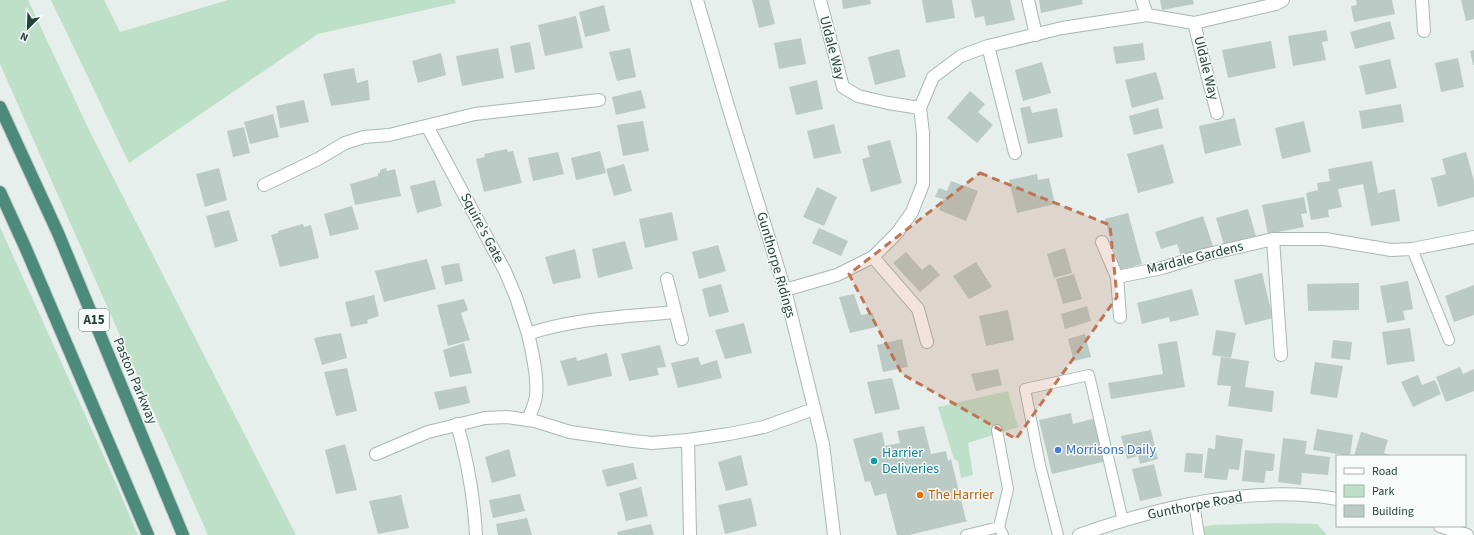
<svg xmlns="http://www.w3.org/2000/svg" width="1474" height="535" font-family="'Source Sans 3',sans-serif">
<style>
.green{fill:#bfe0c8}
.building{fill:#bbcac4}
.lines{fill:none;stroke-linecap:round;stroke-linejoin:round}
.service-casing{stroke:#a8b8b2;stroke-width:12}
.minor-casing{stroke:#a8b8b2;stroke-width:14}
.tertiary-casing{stroke:#a8b8b2;stroke-width:14}
.trunk-casing{stroke:#c2cac8;stroke-width:14}
.service{stroke:#fff;stroke-width:10}
.minor{stroke:#fff;stroke-width:12}
.tertiary{stroke:#fff;stroke-width:12}
.trunk{stroke:#4c8a7c;stroke-width:12}
.marked{fill:#c07456;fill-opacity:0.2;stroke:#c07456;stroke-width:3;stroke-dasharray:8 5;stroke-linejoin:round}
.shop-dot{fill:#3f7fe0;stroke:#f7fbf9;stroke-width:1.5}
.culture-dot{fill:#0f9aa8;stroke:#f7fbf9;stroke-width:1.5}
.food-dot{fill:#e8710a;stroke:#f7fbf9;stroke-width:1.5}
.labels{text-anchor:middle;dominant-baseline:central;stroke-width:3;stroke-linejoin:round;paint-order:stroke}
.shield{fill:#f7fbf9;stroke:#637a73;stroke-width:1}
.shield-label{font-size:13px;font-weight:bold;fill:#24423a}
.street-label{font-size:14px;fill:#24423a;stroke:#f7fbf9}
.shop-label{font-size:14px;fill:#366cbe;stroke:#f7fbf9;text-anchor:start}
.culture-label{font-size:14px;fill:#0d838f;stroke:#f7fbf9;text-anchor:start}
.food-label{font-size:14px;fill:#c56008;stroke:#f7fbf9;text-anchor:start}
</style>
<rect width="100%" height="100%" fill="#e6efeb"/>
<path class="green" d="M0 0H28L90 132 296 535H208L0 64Z
M51 0H104L120 32 228 0H455L456 3 318 34 129 163Z
M0 227 112 474 138 535H0Z
M1008 391 1018 427 968 443 973 475 961 478 958 461 954 459 938 407Z
M1279 523 1317 524 1327 535H1199L1198 528 1212 525Z"/>
<path class="building" d="M752 0H769L775 24 759 28Z
M842 0H870L871 4 843 9Z
M922 0H952L955 18 926 23Z
M971 0H1010L1015 20 986 26 984 16 975 18Z
M1039 0H1082L1083 4 1041 13Z
M1160 0H1193L1194 4 1162 10Z
M1356 0H1392L1395 14 1354 22 1351 6 1357 5Z
M1461 0H1474V19L1466 21Z
M604 5 610 31 585 37 579 12Z
M576 16 583 48 545 56 538 25Z
M1390 21 1395 39 1355 49 1350 32Z
M1326 30 1328 41 1322 42 1326 60 1293 66 1288 36Z
M801 38 806 64 779 69 774 43Z
M1271 41 1276 68 1228 78 1222 50Z
M530 42 535 69 515 73 510 46Z
M1143 43 1145 60 1116 64 1113 47Z
M498 48 504 78 462 86 456 56Z
M630 48 636 77 617 81 609 52Z
M899 49 906 77 875 85 868 57Z
M1474 50V65H1473L1470 51Z
M441 53 446 75 418 83 412 61Z
M1458 58 1464 87 1441 92 1435 63Z
M1390 59 1397 88 1366 95 1359 66Z
M1042 62 1051 93 1023 101 1015 70Z
M354 68 357 83 368 80 370 100 331 106 323 74Z
M1156 72 1164 99 1132 108 1125 80Z
M817 80 823 109 796 115 789 87Z
M641 90 646 108 616 115 612 97Z
M970 91 985 104 978 112 993 125 977 143 947 118Z
M304 100 309 122 280 128 276 106Z
M1401 104 1404 122 1362 129 1359 111Z
M1030 106 1032 113 1057 108 1063 137 1028 144 1020 108Z
M1158 108 1163 128 1134 135 1129 116Z
M273 114 279 137 250 144 244 122Z
M1235 118 1241 145 1205 154 1199 126Z
M643 121 649 151 623 156 617 125Z
M1304 121 1311 152 1282 159 1275 128Z
M834 124 841 153 814 159 807 131Z
M244 127 250 153 233 157 227 131Z
M890 140 902 183 871 192 862 159 870 157 867 146Z
M1163 144 1174 183 1138 193 1127 154Z
M507 149 508 152 513 151 522 183 484 192 476 159 485 157 484 154Z
M600 151 606 173 576 180 571 158Z
M558 152 564 174 533 181 528 158Z
M1466 152 1474 181V197L1438 207 1431 178 1446 174 1442 159Z
M1372 161 1378 193 1395 189 1400 221 1371 226 1363 184 1338 189 1342 207 1328 210 1329 217 1311 220 1306 193 1318 190 1317 183 1330 181 1328 169Z
M624 164 632 191 614 196 606 169Z
M219 168 227 200 205 207 196 174Z
M386 168 387 171 395 169 401 196 355 205 350 184 378 176V173H380V170Z
M1037 174 1038 180 1049 178 1055 204 1017 213 1009 180Z
M435 180 442 206 417 213 410 186Z
M951 181 978 191 966 221 939 210 943 199 935 197 939 188 947 191Z
M817 187 837 197 824 226 803 217Z
M1304 197 1307 213 1301 214 1304 227 1268 234 1262 205Z
M352 206 359 229 330 236 324 214Z
M1248 209 1256 236 1224 245 1216 218Z
M229 210 238 241 215 248 206 216Z
M672 212 678 240 645 248 639 219Z
M1128 213 1142 264 1119 270 1105 219Z
M1203 216 1213 246 1181 256 1177 244 1161 249 1155 232Z
M303 224 304 227 311 225 319 258 280 267 271 235 278 233V231Z
M819 228 848 241 841 256 812 243Z
M625 241 633 269 598 278 592 249Z
M718 245 726 271 699 279 692 252Z
M1065 248 1072 273 1054 278 1047 254Z
M575 249 581 278 553 284 545 257Z
M906 252 922 270 930 264 940 275 920 292 893 263Z
M427 259 436 289 384 302 375 271Z
M976 262 992 287 969 299 953 276Z
M459 263 463 281 445 285 441 266Z
M1262 273 1273 318 1245 325 1234 280Z
M1074 274 1082 299 1063 304 1056 279Z
M1408 281 1413 309 1403 311 1405 320 1387 323 1380 286Z
M1359 283V310L1308 311 1307 284Z
M721 284 729 312 709 317 702 289Z
M1474 285V315L1454 322 1445 296Z
M1192 289 1199 315 1170 322 1169 317 1142 324 1137 303Z
M854 294 861 315 873 313 876 327 850 333 839 297Z
M374 295 379 316 367 320 368 323 351 327 345 302Z
M464 299 468 310 461 313 470 340 448 346 437 305Z
M1087 306 1091 321 1065 329 1061 314Z
M1008 310 1014 340 986 346 979 316Z
M744 323 752 353 725 359 715 330Z
M1410 328 1415 361 1387 365 1382 332Z
M1216 330 1236 333 1231 358 1212 355Z
M341 333 347 358 322 365 314 338Z
M1085 334 1091 357 1074 361 1068 339Z
M902 339 908 367 883 372 877 345Z
M1333 340 1352 342 1350 360 1331 358Z
M1177 341 1185 387 1111 399 1108 383 1163 374 1158 344Z
M464 343 472 373 450 377 443 350Z
M660 345 666 367 657 368 659 375 629 381 621 354Z
M607 353 612 376 568 386 560 361 576 357 577 361Z
M698 357 701 365 717 360 722 378 678 388 671 363Z
M1221 357 1249 361 1245 387 1274 391 1272 412 1228 406 1231 386 1217 385Z
M1315 362 1343 366 1337 398 1310 394Z
M1460 367 1463 374 1474 369V391L1446 402 1436 377Z
M347 368 357 411 336 416 324 372Z
M998 369 1002 385 976 391 971 374Z
M1418 375 1422 385 1435 380 1441 394 1413 407 1401 382Z
M892 378 900 409 875 414 867 382Z
M466 386 470 403 439 410 434 392Z
M1071 413 1073 424 1096 418 1107 461 1052 474 1039 420Z
M924 426 931 454 946 451 948 461 951 459 966 520 968 521 909 535H897L886 493 875 496 870 481 865 482 853 439 882 432 885 446 900 443 897 431Z
M1317 429 1353 435 1350 456 1313 450Z
M1151 430 1158 459 1140 464 1138 456 1127 459 1121 436Z
M1361 432 1388 440 1384 453 1393 456H1354Z
M1216 435 1243 439 1239 470 1229 469 1227 480 1204 478 1208 448 1215 449Z
M1283 438 1307 441 1305 454 1330 457 1328 475 1302 473 1301 485 1278 482Z
M345 444 357 490 336 494 325 450Z
M509 449 516 476 492 483 485 457Z
M1245 450 1275 454 1273 471H1266L1264 483 1242 481Z
M1186 453 1203 454 1202 473 1184 472Z
M741 455 748 485 726 491 718 462Z
M633 463 637 479 607 487 602 470Z
M1154 464 1162 496 1140 501 1132 469Z
M641 487 648 516 626 521 619 493Z
M520 494 525 511 493 518 489 500Z
M401 495 409 528 378 534 369 501Z
M751 498 757 526 725 534 718 505Z
M527 518 532 535H498L496 524Z
M651 524 654 535H618L617 532Z"/>
<g class="lines">
<g class="service-casing">
<path id="service" d="M1412 249 1449 340
M997 430 1008 489 999 527 1003 535
M1194 503 1199 535
M966 535 999 527
M1058 535 1040 465 1025 389 1089 375 1123 521"/>
</g>
<g class="minor-casing">
<path id="minor" d="M820 0 843 87 858 96 888 103 920 108
M1028 0 1036 35
M1142 0 1147 15
M1422 0 1424 31
M1194 23 1217 113
M988 46 1015 153
M427 126 505 271 516 297 528 334
M264 185 318 159 345 143 364 137 389 135 475 114 599 100
M1273 239 1281 355
M1102 242 1117 277 1120 317
M873 257 918 309 927 342
M1117 277 1162 268 1204 255 1273 239H1325L1391 250 1412 249 1474 237
M667 279 682 339
M785 290 837 275 873 257 897 233 912 212 923 184V133L920 108 933 77 961 56 988 46 1062 28 1147 15 1194 23 1276 4 1283 0
M528 420C531 412 535 404 536 396 538 380 532 350 528 334 575 318 626 317 675 312
M457 424C467 459 474 498 476 535
M376 454 428 432 485 418 507 417 535 421 570 432 633 441 652 443 688 440
M690 535 688 440 729 434 764 427 814 409"/>
</g>
<g class="tertiary-casing">
<path id="tertiary" d="M697 0 728 106 785 290 823 444 834 535
M1440 526 1467 535
M1079 535C1158 507 1253 484 1337 499"/>
</g>
<g class="trunk-casing">
<path id="trunk" d="M0 107 58 233 183 535
M0 192 26 249 148 535"/>
</g>
<use href="#service" class="service"/>
<use href="#minor" class="minor"/>
<use href="#tertiary" class="tertiary"/>
<use href="#trunk" class="trunk"/>
</g>
<path class="marked" d="M980 173 1110 225 1117 297 1016 439 902 374 849 274Z"/>
<circle class="shop-dot" cx="1058" cy="450" r="4"/>
<circle class="culture-dot" cx="874" cy="461" r="4"/>
<circle class="food-dot" cx="920" cy="495" r="4"/>
<g class="labels">
<rect class="shield" x="79" y="309" width="30" height="22" rx="3"/>
<g class="shield-label">
<text x="94" y="320">A15</text>
</g>
<g class="street-label">
<text transform="translate(832 48) rotate(75)">Uldale Way</text>
<text transform="translate(1206 68) rotate(76)">Uldale Way</text>
<text transform="translate(482 228) rotate(62)">Squire's Gate</text>
<text transform="translate(1195 258) rotate(-14)">Mardale Gardens</text>
<text transform="translate(776 265) rotate(74)">Gunthorpe Ridings</text>
<text transform="translate(135 381) rotate(67)">Paston Parkway</text>
<text transform="translate(1195 506) rotate(-11)">Gunthorpe Road</text>
</g>
<g class="shop-label">
<text x="1066" y="450">Morrisons Daily</text>
</g>
<g class="culture-label">
<text x="882" y="453">Harrier<tspan x="882" dy="16">Deliveries</tspan></text>
</g>
<g class="food-label">
<text x="928" y="495">The Harrier</text>
</g>
</g>
<rect x="1336" y="455" width="130" height="72" fill="#f7fbf9" stroke="#a3b1ad"/>
<rect x="1344" y="468" width="20" height="6" fill="#ffffff" stroke="#a3b1ad"/>
<text x="1372" y="475" font-size="12" fill="#24423a">Road</text>
<rect x="1344" y="485" width="20" height="12" fill="#bfe0c8" stroke="#a3b1ad"/>
<text x="1372" y="495" font-size="12" fill="#24423a">Park</text>
<rect x="1344" y="505" width="20" height="12" fill="#bbcac4" stroke="#a3b1ad"/>
<text x="1372" y="515" font-size="12" fill="#24423a">Building</text>
<g transform="translate(28 28) rotate(203)" stroke="#f7fbf9" stroke-width="3" paint-order="stroke">
<path d="M0-3L7 15L0 10L-7 15Z" fill="#24423a"/>
<text y="-6" font-size="11" font-weight="bold" text-anchor="middle" fill="#24423a">N</text>
</g>
</svg>
